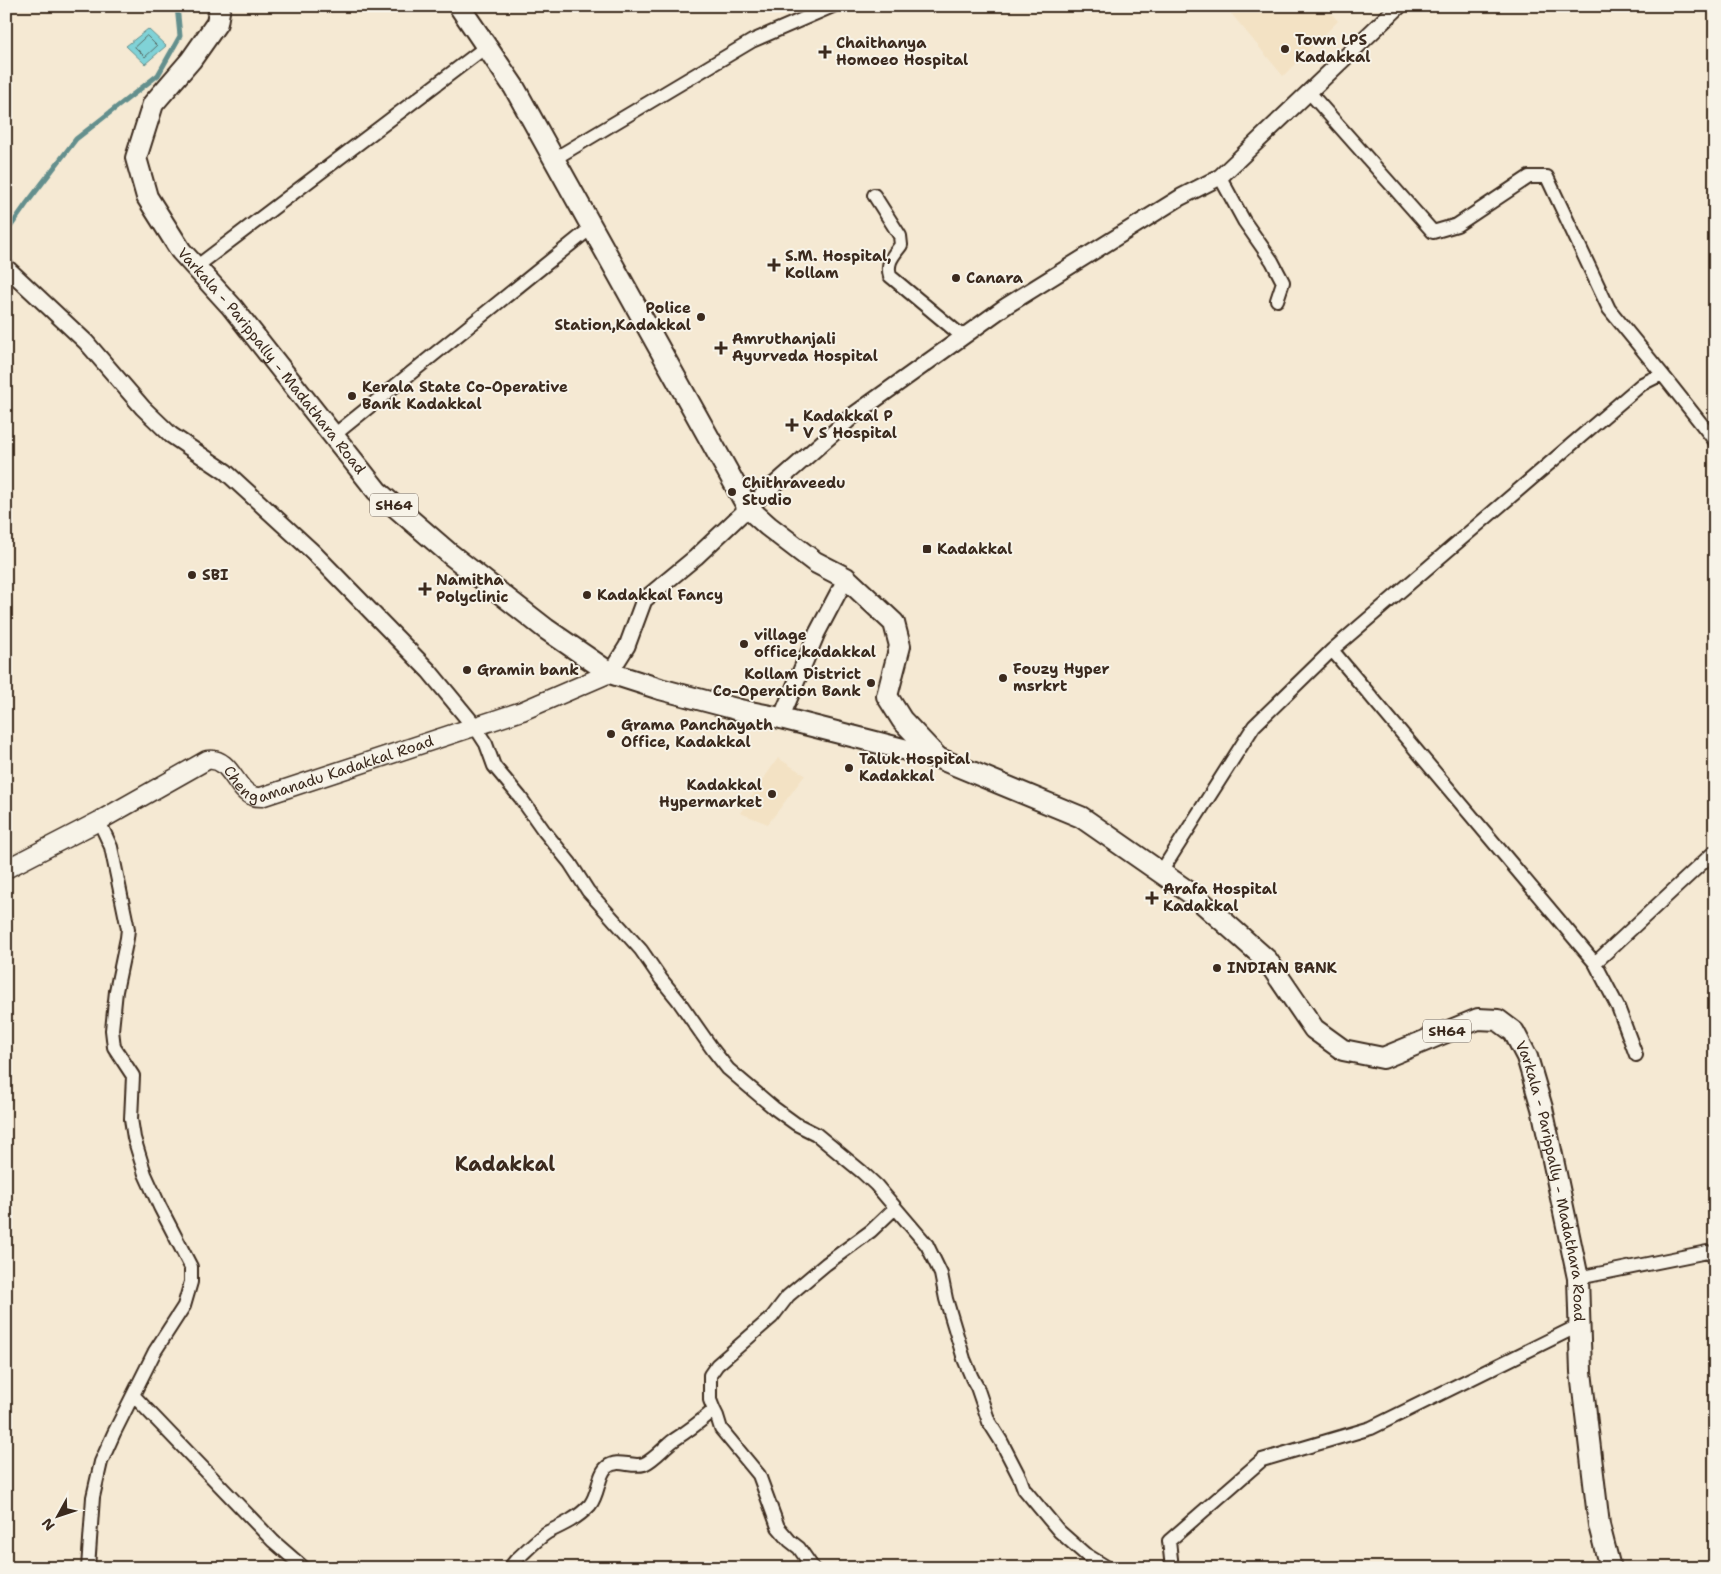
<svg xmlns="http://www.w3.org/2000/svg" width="1721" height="1574" font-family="'Shantell Sans',sans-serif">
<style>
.built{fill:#f3e2c4}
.water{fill:#80d2d7;stroke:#648f8d}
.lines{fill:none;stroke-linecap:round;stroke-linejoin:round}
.shore{stroke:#576d68;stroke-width:1}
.stream{stroke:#648f8d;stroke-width:5}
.minor-casing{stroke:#3b2a1e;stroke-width:16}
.tertiary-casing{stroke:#3b2a1e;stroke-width:19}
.secondary-casing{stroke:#3b2a1e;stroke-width:21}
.primary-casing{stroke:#3b2a1e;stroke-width:24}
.minor{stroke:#f7f3e8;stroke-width:12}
.tertiary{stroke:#f7f3e8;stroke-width:15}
.secondary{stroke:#f7f3e8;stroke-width:18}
.primary{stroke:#f7f3e8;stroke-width:20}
.poi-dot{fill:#3b2a1e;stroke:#f7f3e8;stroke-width:2}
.labels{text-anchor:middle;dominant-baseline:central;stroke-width:4;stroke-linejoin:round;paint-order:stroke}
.shield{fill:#f7f3e8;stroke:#73665b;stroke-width:1}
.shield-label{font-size:14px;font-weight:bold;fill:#3b2a1e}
.poi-label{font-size:15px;font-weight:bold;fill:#3b2a1e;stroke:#f7f3e8;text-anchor:start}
.street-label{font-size:15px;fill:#3b2a1e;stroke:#f7f3e8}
.district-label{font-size:20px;font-weight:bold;fill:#3b2a1e;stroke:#f7f3e8}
</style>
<rect width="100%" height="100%" fill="#f5e9d3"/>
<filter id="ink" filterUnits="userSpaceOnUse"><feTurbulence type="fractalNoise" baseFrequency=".02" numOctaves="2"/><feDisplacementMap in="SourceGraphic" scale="10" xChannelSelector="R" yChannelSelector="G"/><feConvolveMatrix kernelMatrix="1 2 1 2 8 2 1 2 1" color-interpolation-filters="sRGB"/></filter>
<g filter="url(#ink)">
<path class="built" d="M1225 6H1325L1338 21 1283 76Z
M778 758 805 775 768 824 740 813Z"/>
<path class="water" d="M148 29 166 46 145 64 126 46Z"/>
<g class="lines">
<path class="shore" d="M147 36 157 46 145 57 135 47Z"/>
<path class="stream" d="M6 233 27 203 76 139 158 75 180 36 177 6"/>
<g class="minor-casing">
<path id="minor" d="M1309 92 1433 232 1457 225 1529 177H1547L1609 309 1662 374
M554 159 752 41 833 6
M1220 177 1244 221 1272 261 1283 282 1277 300
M874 195 900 236 901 245C893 256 886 262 890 276L963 337
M196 267 487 46
M333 436 592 227
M1332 650 1595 963 1618 1007 1636 1055
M475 727 486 744 494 766 520 797 544 831 570 863 588 891 641 950 661 979 678 1000 713 1050 728 1069 774 1108 796 1124 816 1134 862 1172 876 1185 927 1245 941 1274 946 1299 964 1359 972 1378 977 1387 989 1422 1001 1441 1020 1478 1024 1489 1059 1531 1085 1554 1108 1568
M1161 872 1254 726 1332 650 1642 384 1662 374 1715 441
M1595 963 1713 853
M1578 1278 1707 1252 1715 1257
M133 1395 273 1541 304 1568
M714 1410 717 1416 721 1429 759 1475 778 1527 790 1541 799 1548 813 1568
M88 1568 93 1497 101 1462 114 1433 155 1351 184 1306 191 1282V1267L160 1207 145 1174 134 1138 131 1119 133 1076 114 1047 112 1030 116 991 127 938 128 929 111 847 99 821
M512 1568V1565L516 1560C525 1552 538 1538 548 1532 563 1525 578 1518 590 1505 599 1494 598 1474 607 1467 618 1458 631 1468 644 1464 655 1459 664 1447 674 1440 688 1431 701 1421 714 1410L710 1400V1375L717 1365 772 1317 788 1296 826 1264 871 1231 895 1208
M1172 1568 1169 1541 1262 1460 1371 1428 1580 1325"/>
</g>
<g class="tertiary-casing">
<path id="tertiary" d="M6 267 86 342 143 408 171 435 226 472 313 552 429 671 475 727
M610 673 627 646 644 600 696 557 748 508 855 414 1006 306 1181 197 1220 177 1399 6
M781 718 817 633 846 578"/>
</g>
<g class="secondary-casing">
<g id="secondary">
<path id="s1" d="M6 869 99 821 207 760C231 756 235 791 253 796 256 797 259 797 261 797L522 711 610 673"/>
</g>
</g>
<g class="primary-casing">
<g id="primary">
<path id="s2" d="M220 6 217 23 191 60 153 104 136 158 147 197 181 251 232 307 377 491 450 554 546 629 610 673 660 689 740 710 781 718 938 758 1081 817 1196 897 1267 960 1314 1029 1343 1050 1383 1058 1478 1019 1498 1020 1514 1032 1527 1057 1542 1108 1578 1278 1581 1372 1599 1525 1610 1568"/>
<path d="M459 6 514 87 748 508 768 526 815 562 846 578 894 623 900 646 887 696 902 720 938 758"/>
</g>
</g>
<use href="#minor" class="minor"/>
<use href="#tertiary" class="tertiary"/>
<use href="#secondary" class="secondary"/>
<use href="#primary" class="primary"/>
</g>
</g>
<g class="poi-dot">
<circle cx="1285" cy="49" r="5"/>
<path d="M822.5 44.5h5v5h5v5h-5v5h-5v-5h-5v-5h5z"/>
<path d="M771.5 257.5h5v5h5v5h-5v5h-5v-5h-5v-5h5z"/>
<circle cx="956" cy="278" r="5"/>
<circle cx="701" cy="317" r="5"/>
<path d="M718.5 340.5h5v5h5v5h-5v5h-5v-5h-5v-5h5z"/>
<circle cx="352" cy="396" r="5"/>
<path d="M789.5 417.5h5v5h5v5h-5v5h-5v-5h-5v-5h5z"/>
<circle cx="732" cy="492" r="5"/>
<rect x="922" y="544" width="10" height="10" rx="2.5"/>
<circle cx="192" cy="575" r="5"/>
<path d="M422.5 581.5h5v5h5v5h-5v5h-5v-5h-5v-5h5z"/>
<circle cx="587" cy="595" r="5"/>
<circle cx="744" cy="644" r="5"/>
<circle cx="467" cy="670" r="5"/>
<circle cx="1003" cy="678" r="5"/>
<circle cx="871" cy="683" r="5"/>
<circle cx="611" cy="734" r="5"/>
<circle cx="849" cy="768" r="5"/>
<circle cx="772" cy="794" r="5"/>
<path d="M1149.5 890.5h5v5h5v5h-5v5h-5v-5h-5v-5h5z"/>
<circle cx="1217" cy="968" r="5"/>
</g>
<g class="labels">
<g class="shield">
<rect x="370" y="493.5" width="48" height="23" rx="4"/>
<rect x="1423" y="1019.5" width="48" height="23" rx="4"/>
</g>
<g class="shield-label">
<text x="394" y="505">SH64</text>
<text x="1447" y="1031">SH64</text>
</g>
<g class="poi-label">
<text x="1295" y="40">Town LPS<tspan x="1295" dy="17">Kadakkal</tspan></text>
<text x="836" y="43">Chaithanya<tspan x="836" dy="17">Homoeo Hospital</tspan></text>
<text x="785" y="256">S.M. Hospital,<tspan x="785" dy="17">Kollam</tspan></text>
<text x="966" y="278">Canara</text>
<text x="691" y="308" text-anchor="end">Police<tspan x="691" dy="17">Station,Kadakkal</tspan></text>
<text x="732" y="339">Amruthanjali<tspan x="732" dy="17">Ayurveda Hospital</tspan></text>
<text x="362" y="387">Kerala State Co-Operative<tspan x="362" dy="17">Bank Kadakkal</tspan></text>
<text x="803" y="416">Kadakkal P<tspan x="803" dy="17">V S Hospital</tspan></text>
<text x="742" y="483">Chithraveedu<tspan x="742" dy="17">Studio</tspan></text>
<text x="937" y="549">Kadakkal</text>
<text x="202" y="575">SBI</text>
<text x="436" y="580">Namitha<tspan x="436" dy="17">Polyclinic</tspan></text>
<text x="597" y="595">Kadakkal Fancy</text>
<text x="754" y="635">village<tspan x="754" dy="17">office,kadakkal</tspan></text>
<text x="1013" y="669">Fouzy Hyper<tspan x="1013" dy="17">msrkrt</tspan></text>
<text x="477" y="670">Gramin bank</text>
<text x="861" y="674" text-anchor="end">Kollam District<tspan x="861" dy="17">Co-Operation Bank</tspan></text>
<text x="621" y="725">Grama Panchayath<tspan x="621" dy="17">Office, Kadakkal</tspan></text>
<text x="859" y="759">Taluk Hospital<tspan x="859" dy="17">Kadakkal</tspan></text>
<text x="762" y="785" text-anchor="end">Kadakkal<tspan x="762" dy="17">Hypermarket</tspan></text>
<text x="1163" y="889">Arafa Hospital<tspan x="1163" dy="17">Kadakkal</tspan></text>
<text x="1227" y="968">INDIAN BANK</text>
</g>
<g class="street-label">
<text stroke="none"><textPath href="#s2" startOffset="424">Varkala - Parippally - Madathara Road</textPath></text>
<text stroke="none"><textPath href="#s1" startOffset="365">Chengamanadu Kadakkal Road</textPath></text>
<text stroke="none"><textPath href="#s2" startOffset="2074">Varkala - Parippally - Madathara Road</textPath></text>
</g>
<g class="district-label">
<text x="505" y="1164">Kadakkal</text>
</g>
</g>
<rect width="1721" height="1574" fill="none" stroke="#f7f3e8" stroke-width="25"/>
<rect x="12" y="12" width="1696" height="1549" fill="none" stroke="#3b2a1e" stroke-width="2" filter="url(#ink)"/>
<g transform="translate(58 1516) rotate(230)" stroke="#f7f3e8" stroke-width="4" paint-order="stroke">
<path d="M0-4L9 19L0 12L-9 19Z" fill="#3b2a1e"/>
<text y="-8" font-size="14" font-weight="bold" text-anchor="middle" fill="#3b2a1e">N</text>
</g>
</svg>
